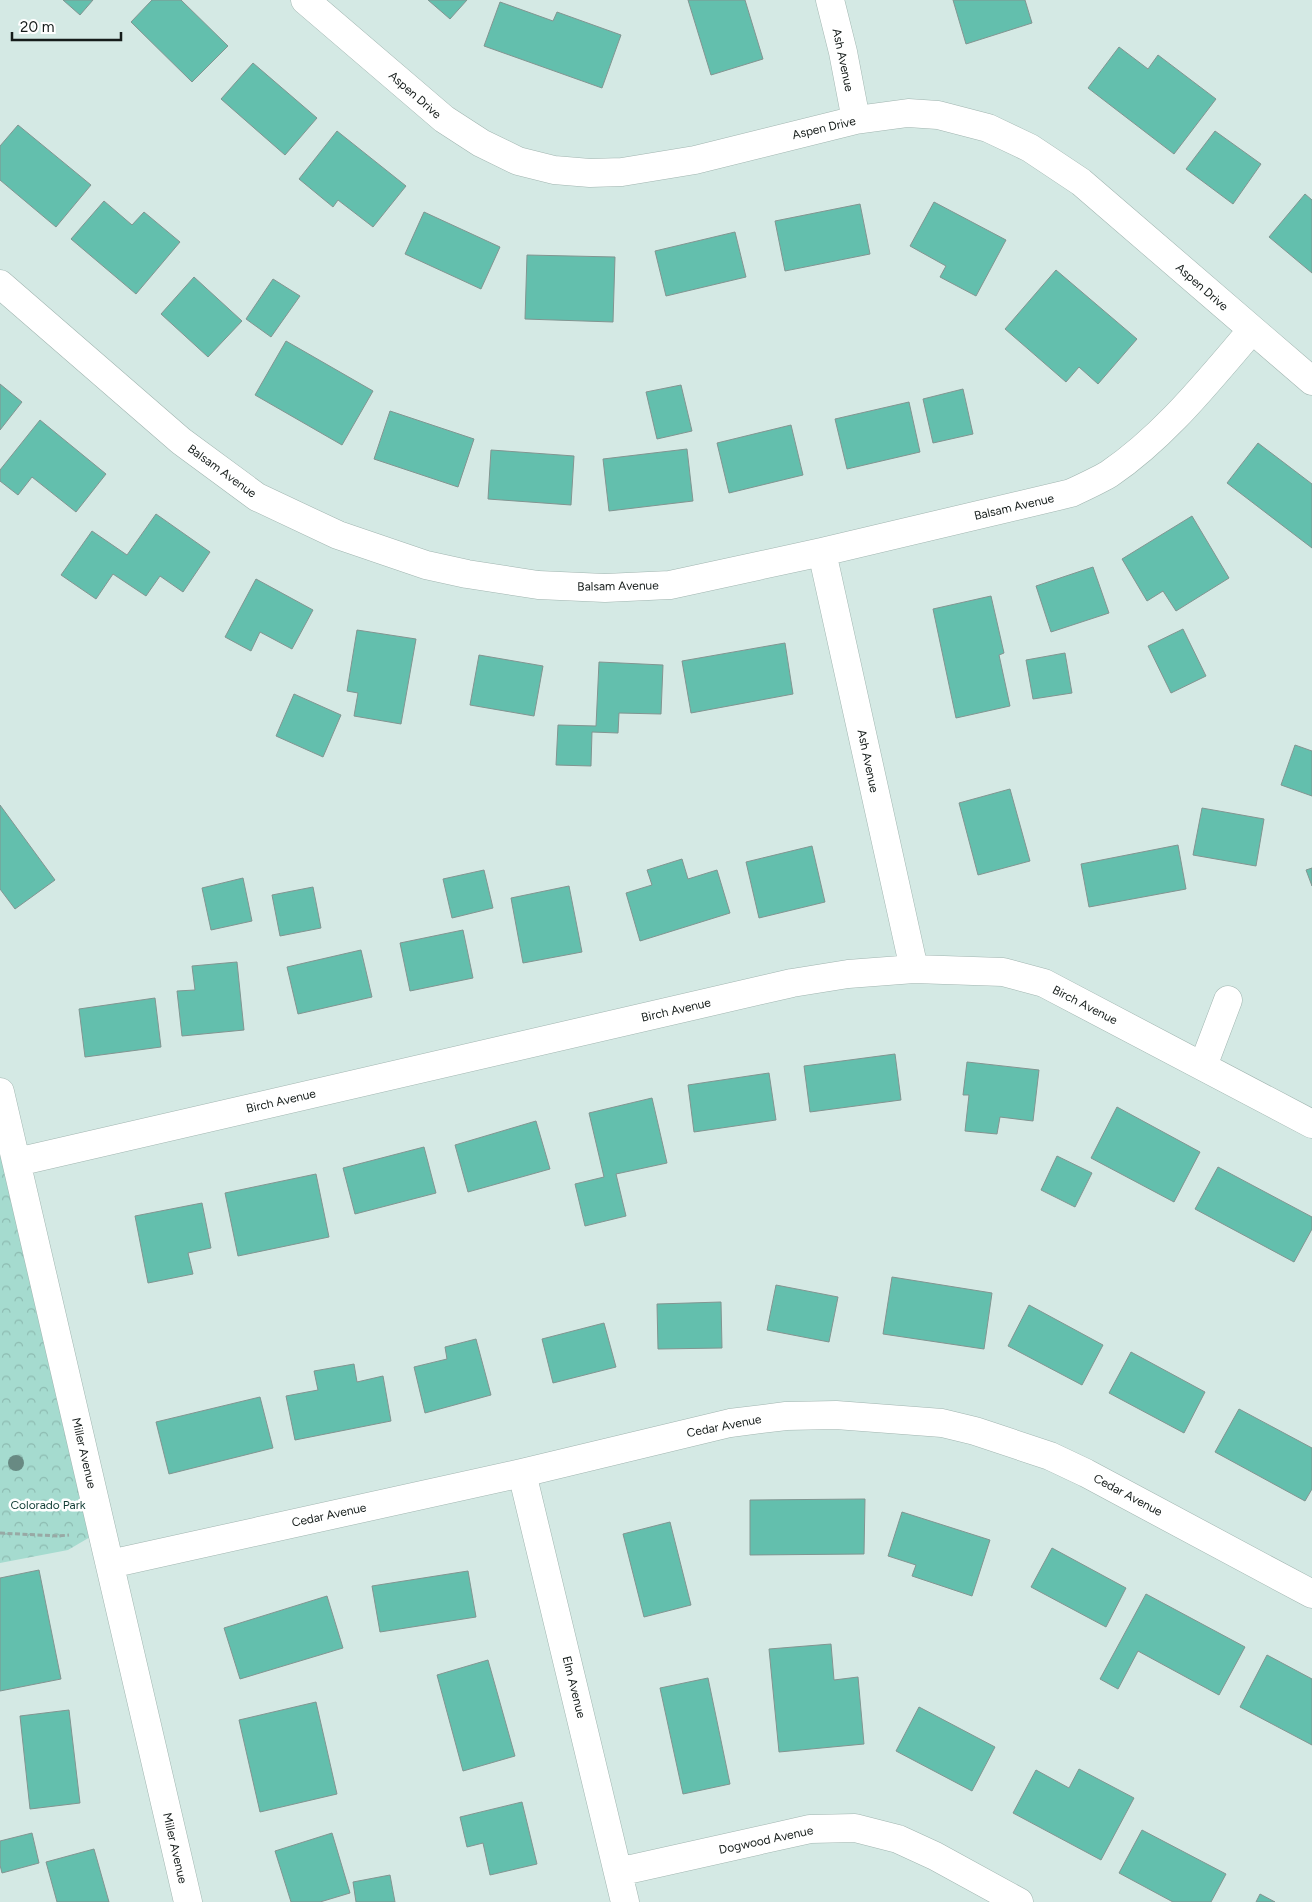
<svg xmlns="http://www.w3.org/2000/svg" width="1312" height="1902" font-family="Figtree,sans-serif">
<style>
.park{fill:url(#park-crowns)}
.building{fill:#63bfad;stroke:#829591}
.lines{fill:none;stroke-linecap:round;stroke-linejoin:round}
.minor-casing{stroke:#a1b5b0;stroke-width:29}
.path{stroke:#98a9a5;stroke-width:3;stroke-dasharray:5 2.5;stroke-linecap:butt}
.minor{stroke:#fff;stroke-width:28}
.tree{fill:#688a83}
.labels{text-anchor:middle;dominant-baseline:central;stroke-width:5;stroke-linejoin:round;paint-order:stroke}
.street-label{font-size:12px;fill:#151c1a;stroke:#fff}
.park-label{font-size:12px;fill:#103c34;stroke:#fff}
</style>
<defs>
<pattern id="park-crowns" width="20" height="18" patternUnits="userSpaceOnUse" patternTransform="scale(1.25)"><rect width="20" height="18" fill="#a5dbcf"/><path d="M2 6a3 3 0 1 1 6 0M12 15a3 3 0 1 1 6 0" fill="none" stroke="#8dbbb1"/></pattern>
</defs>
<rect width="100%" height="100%" fill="#d4e9e4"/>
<path class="park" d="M0 1092 102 1530 68 1550 0 1563Z"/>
<path class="building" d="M63 0H93L80 15Z
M152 0H181L228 46 192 82 131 22Z
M428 0H467L450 19Z
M688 0H745L763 59 711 75Z
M953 0H1025L1032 23 966 44Z
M500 2 553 21 557 12 621 35 602 88 484 46Z
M1119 47 1148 69 1158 55 1216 99 1174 154 1088 88Z
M253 63 317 118 285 155 221 99Z
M18 125 91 185 56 227 0 180V146Z
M337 131 406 186 373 227 338 200 333 207 299 179Z
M1215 131 1261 164 1233 204 1186 169Z
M1305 194 1312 200V273L1269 237Z
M104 201 132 225 144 212 180 242 136 294 71 239Z
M934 202 1006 240 976 296 940 277 946 266 910 246Z
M860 204 870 254 785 271 775 221Z
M424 212 500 247 481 289 405 254Z
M735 232 746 277 666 296 655 251Z
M527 255 615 257 613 322 525 319Z
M1056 270 1137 339 1098 384 1079 367 1066 382 1005 329Z
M194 277 242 321 208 357 161 314Z
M273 279 300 296 271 337 246 319Z
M286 341 373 391 342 445 255 395Z
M0 384 22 402 0 430Z
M681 385 692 431 657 439 646 392Z
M963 389 973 434 933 443 923 399Z
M909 402 920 452 847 469 835 419Z
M390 411 474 439 458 487 374 459Z
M40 420 106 474 76 512 32 477 18 495 0 481V470Z
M791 425 803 475 729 493 717 443Z
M1258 443 1312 484V548L1227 483Z
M687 449 693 501 609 511 603 459Z
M491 450 574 456 571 505 488 499Z
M156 514 210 552 183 592 160 576 146 596 113 574 96 599 61 575 92 531 127 555Z
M1192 516 1229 578 1176 611 1163 591 1147 601 1122 559Z
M1093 567 1109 613 1051 632 1036 586Z
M256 579 313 610 292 649 260 632 251 651 225 637Z
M991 596 1004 653 999 655 1010 706 956 718 933 609Z
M1183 629 1206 676 1171 693 1148 646Z
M357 630 416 639 401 724 354 716 358 693 347 691Z
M785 643 793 694 691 713 682 661Z
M1065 653 1072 693 1033 699 1026 660Z
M479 655 543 666 534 716 470 705Z
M599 662 663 665 661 714 619 713 618 733 592 732 591 766 556 765 558 725 596 726Z
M294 694 341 715 323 757 276 736Z
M1295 745 1312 751V796L1281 785Z
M1010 789 1030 861 978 875 959 803Z
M0 805 55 880 15 909 0 889Z
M1202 808 1264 819 1256 866 1193 855Z
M1178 845 1186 889 1089 907 1081 864Z
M812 846 825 902 759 918 746 862Z
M682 859 688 879 717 870 730 913 640 941 626 893 652 885 647 870Z
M1312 868V886L1306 870Z
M484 870 493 908 452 918 443 879Z
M243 878 252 921 211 930 202 888Z
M569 886 582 952 523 963 511 898Z
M313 887 321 928 280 936 272 895Z
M463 930 473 978 410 991 400 943Z
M361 950 372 997 298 1014 287 967Z
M237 962 244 1030 182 1036 177 991 195 990 192 966Z
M155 998 161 1047 85 1057 79 1009Z
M895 1054 901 1100 810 1112 804 1066Z
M967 1062 1039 1070 1033 1121 1000 1117 997 1134 965 1131 969 1095H963Z
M769 1073 776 1120 694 1132 688 1085Z
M652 1098 667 1163 616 1174 626 1216 585 1226 575 1184 604 1177 589 1113Z
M1117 1107 1200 1152 1174 1202 1091 1158Z
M536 1121 550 1169 468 1192 455 1145Z
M424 1147 436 1193 355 1214 343 1168Z
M1057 1156 1092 1173 1075 1207 1041 1190Z
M1218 1167 1312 1217V1229L1294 1262 1195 1209Z
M316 1174 329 1237 238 1256 225 1193Z
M202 1203 211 1248 188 1253 193 1274 148 1283 135 1216Z
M892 1277 992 1293 984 1349 883 1334Z
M776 1285 838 1297 829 1342 767 1330Z
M721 1302 722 1348 658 1349 657 1304Z
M1029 1305 1103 1345 1082 1385 1008 1346Z
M604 1323 616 1367 553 1383 542 1339Z
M476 1339 491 1395 425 1413 414 1367 447 1359 445 1347Z
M1131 1352 1205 1392 1184 1433 1109 1393Z
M354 1364 357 1382 383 1376 391 1421 295 1440 286 1396 318 1390 314 1371Z
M260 1397 273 1448 169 1474 156 1422Z
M1239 1409 1312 1448V1489L1305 1501 1215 1452Z
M865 1499 864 1554 750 1555V1500Z
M902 1512 990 1540 972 1596 912 1576 916 1565 888 1556Z
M670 1522 691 1605 644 1617 623 1534Z
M1052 1548 1126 1588 1106 1627 1031 1587Z
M39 1570 61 1679 0 1691V1578Z
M468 1571 476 1617 380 1632 372 1586Z
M1146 1594 1245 1647 1219 1695 1138 1651 1118 1689 1100 1679Z
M327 1596 343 1648 240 1679 224 1628Z
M831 1644 834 1680 858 1677 864 1744 779 1752 769 1649Z
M1267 1655 1312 1679V1745L1240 1707Z
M488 1660 515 1756 463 1771 437 1675Z
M708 1678 730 1784 683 1794 660 1688Z
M316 1702 337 1794 260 1812 239 1720Z
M919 1707 995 1747 972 1791 896 1751Z
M69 1710 80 1803 30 1809 20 1716Z
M1079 1769 1134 1798 1101 1860 1013 1813 1036 1770 1069 1788Z
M522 1802 537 1864 490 1875 483 1843 467 1847 460 1817Z
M1142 1830 1226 1874 1211 1902H1173L1119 1873Z
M32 1833 39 1863 2 1873 0 1865V1841Z
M332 1833 350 1893 320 1902H291L275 1851Z
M94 1849 109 1902H57L46 1862Z
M390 1875 395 1902H356L353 1882Z
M1260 1894 1275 1902H1256Z"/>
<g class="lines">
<g class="minor-casing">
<path id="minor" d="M305 0 444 119 481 143 518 161 554 170 590 173 622 172 695 160 856 120 908 113 938 115 988 128 1030 148 1081 182 1312 381
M830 0 843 52 856 120
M0 284 181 441 257 497 338 535 426 565 467 574 538 585 605 588 670 585 822 552 1071 493C1084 487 1097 481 1109 474 1165 436 1208 381 1252 330
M822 552 914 969
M1203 1066 1228 1000
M0 1092 188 1902
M17 1162 792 983 848 974 914 969 1003 972 1044 983 1312 1124
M522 1473 625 1902
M110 1564 522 1473 730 1423 786 1416 836 1415 942 1423 975 1431 1050 1456 1086 1473 1312 1594
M618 1872 810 1829 855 1828 898 1839 935 1856 1019 1902"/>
</g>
<path class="path" d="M0 1533 58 1536 69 1535"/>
<use href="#minor" class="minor"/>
</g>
<circle class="tree" cx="16" cy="1463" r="8"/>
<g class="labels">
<g class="street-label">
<text transform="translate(843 60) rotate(78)">Ash Avenue</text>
<text transform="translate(415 95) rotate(41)">Aspen Drive</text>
<text transform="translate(824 128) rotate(-13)">Aspen Drive</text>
<text transform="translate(1202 287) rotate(41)">Aspen Drive</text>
<text transform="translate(222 471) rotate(36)">Balsam Avenue</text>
<text transform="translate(1014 507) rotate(-13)">Balsam Avenue</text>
<text transform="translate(618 586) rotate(-1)">Balsam Avenue</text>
<text transform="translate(868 761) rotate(78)">Ash Avenue</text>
<text transform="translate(1085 1005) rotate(27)">Birch Avenue</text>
<text transform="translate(676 1010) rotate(-13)">Birch Avenue</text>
<text transform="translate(281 1101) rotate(-13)">Birch Avenue</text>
<text transform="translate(724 1426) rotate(-11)">Cedar Avenue</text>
<text transform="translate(84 1453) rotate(77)">Miller Avenue</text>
<text transform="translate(1128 1495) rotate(28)">Cedar Avenue</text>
<text transform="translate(329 1515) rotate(-12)">Cedar Avenue</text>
<text transform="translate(574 1687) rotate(76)">Elm Avenue</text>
<text transform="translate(766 1840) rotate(-12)">Dogwood Avenue</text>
<text transform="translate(175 1848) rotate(77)">Miller Avenue</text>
</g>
<g class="park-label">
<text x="48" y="1505">Colorado Park</text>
</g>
</g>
<path d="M12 32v8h109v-8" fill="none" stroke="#151c1a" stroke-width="2.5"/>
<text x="20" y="32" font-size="15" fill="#151c1a" stroke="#ffffff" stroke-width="4" paint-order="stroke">20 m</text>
</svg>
